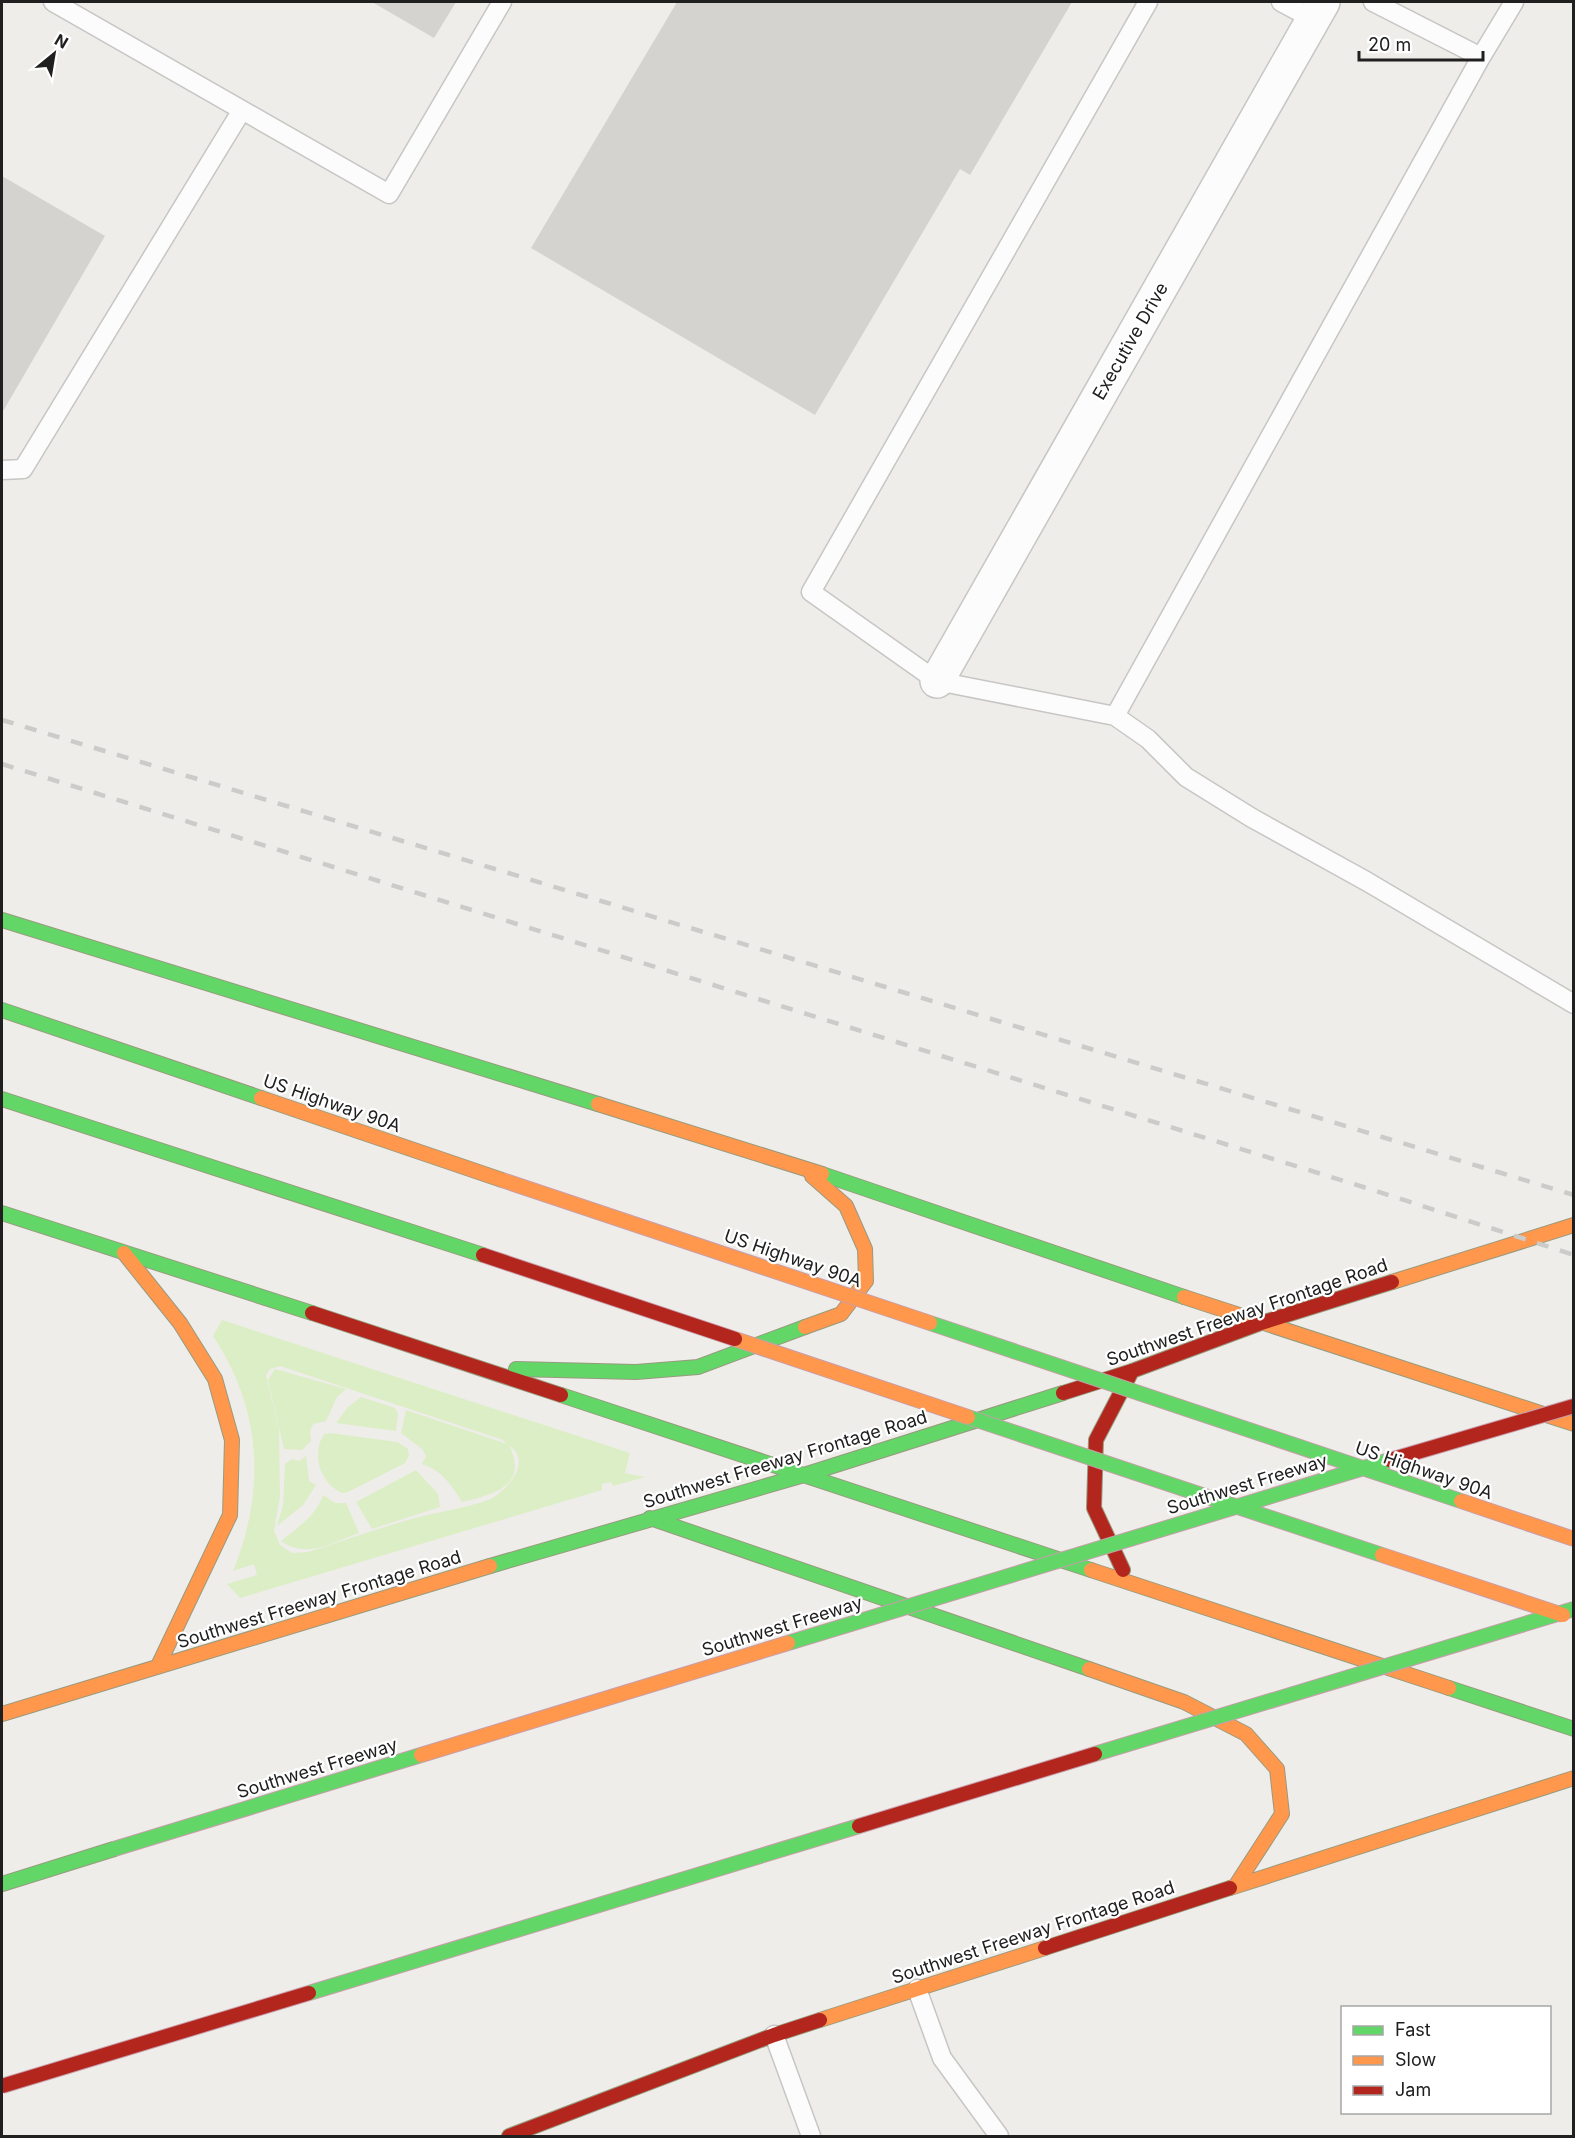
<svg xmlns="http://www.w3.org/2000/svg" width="1575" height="2138" font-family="Inter,sans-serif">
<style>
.grass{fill:#dbeec5;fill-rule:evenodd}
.building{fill:#d5d3d0}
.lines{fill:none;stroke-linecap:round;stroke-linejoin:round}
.lane-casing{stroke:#c7c6c5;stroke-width:21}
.street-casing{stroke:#c7c6c5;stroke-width:36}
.fast-casing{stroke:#989a7f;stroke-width:16}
.slow-casing{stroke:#989a7f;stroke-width:16}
.jam-casing{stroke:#989a7f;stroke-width:16}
.lane{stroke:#fdfcfc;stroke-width:18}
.street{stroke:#fdfcfc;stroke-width:33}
.fast{stroke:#63d668;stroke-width:14}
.slow{stroke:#ff974d;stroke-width:14}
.jam{stroke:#b3261e;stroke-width:14}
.rail{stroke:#cbcbca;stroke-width:4.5;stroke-dasharray:12 12;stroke-linecap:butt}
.fast-bridge-casing{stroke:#c79eaa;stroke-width:16;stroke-linecap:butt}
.slow-bridge-casing{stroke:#c79eaa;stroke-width:16;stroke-linecap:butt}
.jam-bridge-casing{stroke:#c79eaa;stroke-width:16;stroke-linecap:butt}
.fast-bridge{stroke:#63d668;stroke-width:14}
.slow-bridge{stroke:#ff974d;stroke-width:14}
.jam-bridge{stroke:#b3261e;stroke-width:14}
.labels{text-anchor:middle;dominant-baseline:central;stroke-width:4.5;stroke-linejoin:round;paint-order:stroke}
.street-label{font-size:18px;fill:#202020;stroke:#fff}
</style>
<rect width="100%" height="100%" fill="#efede9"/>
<path class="grass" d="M222 1320 630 1453 625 1473 645 1477 613 1486 611 1482 602 1484V1490L240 1598 227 1584 257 1575 254 1564 233 1571C266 1490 262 1410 213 1336ZM280 1366 503 1440 507 1444 406 1410 401 1433 422 1449 426 1456 422 1464C442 1471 451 1484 462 1502 494 1494 529 1486 509 1445 531 1461 511 1486 494 1497 478 1506 438 1512 419 1517 382 1527 345 1540 308 1552L292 1553 280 1545 274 1531 280 1497 279 1429 266 1375 270 1369Z
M275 1369 346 1389 337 1397 326 1421 313 1424 310 1431 311 1441 302 1450 284 1449 268 1380Z
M361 1397 395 1408 398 1414 396 1431 336 1423 348 1407Z
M330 1433 397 1442 408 1449 409 1456 405 1463 348 1492 342 1493C320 1483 311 1454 324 1434Z
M306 1456 309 1481 316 1485 303 1505 277 1526 283 1506 285 1464 292 1459 299 1461Z
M416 1470 438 1494 440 1507 372 1529 356 1502Z
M323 1495 335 1503H346L359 1533C332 1543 306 1559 281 1541 297 1528 316 1516 323 1495Z"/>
<path class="building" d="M372 2H456L434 38Z
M677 2H1072L970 175 960 169 815 415 531 248Z
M2 176 105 236 2 413Z"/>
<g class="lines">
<g class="lane-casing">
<path id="lane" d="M53 2 389 194 502 2
M1148 2 811 592 937 681 1115 716 1481 57
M1281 2 1313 19
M1373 2 1481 57 1514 2
M2 470 23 469 242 110
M1115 716 1148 739 1186 777 1252 818 1366 881 1574 1004
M917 1989 942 2058 999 2136
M774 2035 811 2136"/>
</g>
<g class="street-casing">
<path id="street" d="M937 681 1323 2"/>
</g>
<g class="fast-casing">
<path id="fast" d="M2 920 598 1104
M2 1010 261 1098
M2 1099 483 1255
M822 1174 1184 1297
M2 1213 312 1313
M516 1369 636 1372 698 1367 805 1327
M561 1395 1091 1570
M650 1518 1089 1669
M490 1566 804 1475 1063 1393
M1449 1688 1574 1729
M2 1884 114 1849"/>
</g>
<g class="slow-casing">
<path id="slow" d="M261 1098 502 1180
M598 1104 822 1174
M124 1253 180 1323 215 1379 232 1440 230 1515 158 1666
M1392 1282 1574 1225
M1184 1297 1574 1424
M805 1327 841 1314 866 1281 865 1249 846 1206 812 1176
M1091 1570 1449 1688
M1089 1669 1184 1702 1246 1734 1277 1769 1282 1814 1236 1885
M2 1714 490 1566
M1230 1888 1574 1778
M820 2020 1045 1948"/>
</g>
<g class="jam-casing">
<path id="jam" d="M312 1313 561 1395
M1063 1393 1132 1371 1261 1323 1392 1282
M1123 1570 1094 1508 1096 1440 1132 1371
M1045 1948 1230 1888
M509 2136 774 2035 820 2020"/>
</g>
<use href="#lane" class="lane"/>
<use href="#street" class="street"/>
<use href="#fast" class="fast"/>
<use href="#slow" class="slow"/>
<use href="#jam" class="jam"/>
<path class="rail" d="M2 720 1574 1195
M2 764 1373 1190 1574 1255"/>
<g class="fast-bridge-casing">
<path id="fast-bridge" d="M930 1323 1461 1501
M968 1417 1382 1555
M788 1643 1390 1460
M1095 1754 1574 1609
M114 1849 421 1755
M309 1993 859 1826"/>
</g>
<g class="slow-bridge-casing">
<path id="slow-bridge" d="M502 1180 930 1323
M735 1339 968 1417
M1461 1501 1574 1539
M1382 1555 1563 1615
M421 1755 788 1643"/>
</g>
<g class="jam-bridge-casing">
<path id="jam-bridge" d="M483 1255 735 1339
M1390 1460 1574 1406
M859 1826 1095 1754
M2 2086 309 1993"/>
</g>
<use href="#fast-bridge" class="fast-bridge"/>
<use href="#slow-bridge" class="slow-bridge"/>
<use href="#jam-bridge" class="jam-bridge"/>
</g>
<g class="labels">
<g class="street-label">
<text transform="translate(1130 341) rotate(-60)">Executive Drive</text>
<text transform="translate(332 1103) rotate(19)">US Highway 90A</text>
<text transform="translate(793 1258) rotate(19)">US Highway 90A</text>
<text transform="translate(1247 1312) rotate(-19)">Southwest Freeway Frontage Road</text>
<text transform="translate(785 1459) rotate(-17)">Southwest Freeway Frontage Road</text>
<text transform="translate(1424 1470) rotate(19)">US Highway 90A</text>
<text transform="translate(1247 1484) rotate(-17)">Southwest Freeway</text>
<text transform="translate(319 1599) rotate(-17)">Southwest Freeway Frontage Road</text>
<text transform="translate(782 1626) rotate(-17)">Southwest Freeway</text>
<text transform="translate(317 1768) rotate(-17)">Southwest Freeway</text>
<text transform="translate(1033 1932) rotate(-18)">Southwest Freeway Frontage Road</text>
</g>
</g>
<rect width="1575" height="2138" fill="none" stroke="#202020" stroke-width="6"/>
<rect x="1341" y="2006" width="210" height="108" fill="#ffffff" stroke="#a6a6a6" stroke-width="1.5"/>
<rect x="1353" y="2026" width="30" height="9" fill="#63d668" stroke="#a6a6a6" stroke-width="1.5"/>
<text x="1395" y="2036" font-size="18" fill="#202020">Fast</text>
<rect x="1353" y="2056" width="30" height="9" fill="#ff974d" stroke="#a6a6a6" stroke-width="1.5"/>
<text x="1395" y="2066" font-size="18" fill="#202020">Slow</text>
<rect x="1353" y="2086" width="30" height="9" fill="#b3261e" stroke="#a6a6a6" stroke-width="1.5"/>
<text x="1395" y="2096" font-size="18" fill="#202020">Jam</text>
<g transform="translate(54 54) rotate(30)" stroke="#ffffff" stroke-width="4.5" paint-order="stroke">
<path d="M0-4.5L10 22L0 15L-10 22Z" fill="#202020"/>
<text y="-9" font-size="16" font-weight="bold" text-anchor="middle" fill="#202020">N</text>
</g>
<path d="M1359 51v9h124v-9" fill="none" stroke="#202020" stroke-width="3"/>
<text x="1368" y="51" font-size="18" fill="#202020" stroke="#ffffff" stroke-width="4.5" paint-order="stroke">20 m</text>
</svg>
